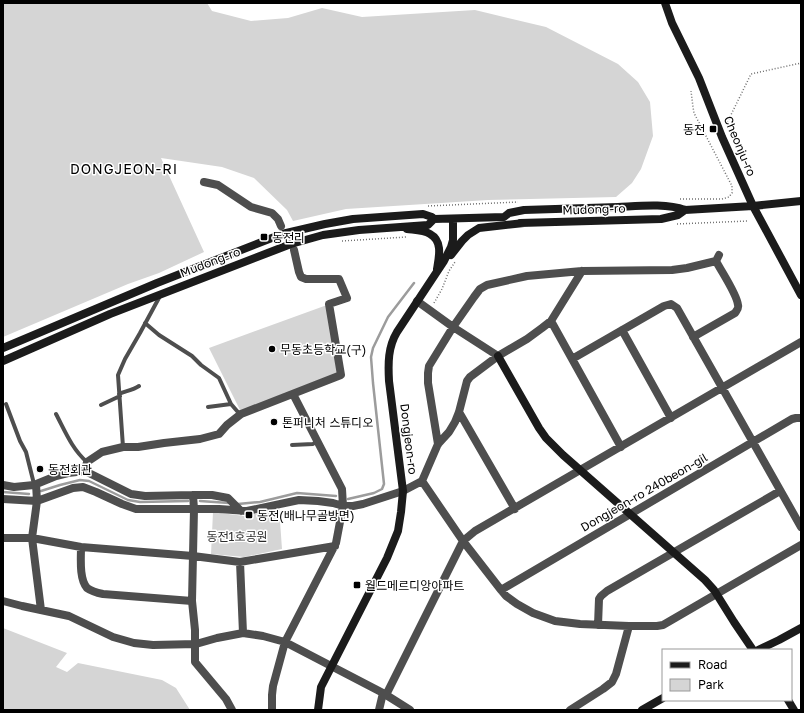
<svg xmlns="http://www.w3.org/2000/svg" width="804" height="713" font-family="'Golos Text','Noto Sans KR',sans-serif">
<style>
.green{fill:#d5d5d5}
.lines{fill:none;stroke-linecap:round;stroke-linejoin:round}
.stream{stroke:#9c9c9c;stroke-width:2.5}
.path{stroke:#707070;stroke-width:1.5;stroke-dasharray:1 2;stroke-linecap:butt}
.lane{stroke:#4e4e4e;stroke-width:4}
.street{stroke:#4e4e4e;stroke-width:8}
.secondary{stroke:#1b1b1b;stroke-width:8}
.poi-dot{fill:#000;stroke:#fff;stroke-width:1.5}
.labels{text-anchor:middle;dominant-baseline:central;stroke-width:3;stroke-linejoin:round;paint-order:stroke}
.poi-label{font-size:12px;fill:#000;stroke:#fff;text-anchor:start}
.street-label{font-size:12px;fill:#000;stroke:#fff}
.park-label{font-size:12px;fill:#2c2c2c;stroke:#fff}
.quarter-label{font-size:14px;letter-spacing:1px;fill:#000;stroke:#fff}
</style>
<rect width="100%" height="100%" fill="#fff"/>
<path class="green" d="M3 3H207L212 11 251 21 288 18 322 8 362 17 475 10 546 27 618 64 638 82 650 102 653 136 641 169 632 183 616 197 488 200 346 209 293 221 287 210 254 178 222 167 161 158 204 252 159 273 128 284 3 337Z
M327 305 339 374 241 412 209 348Z
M279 507 282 549 244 557 211 554 213 512 244 516Z
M3 628 67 653 56 667 67 672 78 663 162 680 176 688 190 710H3Z"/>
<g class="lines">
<path class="stream" d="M41 491 60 485 80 480 89 481 128 500 140 502 188 501
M3 492 29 494
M348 499 374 493 382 489 384 484 373 383 371 357 373 348 388 317 414 283
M200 501 229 503
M238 504 260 502 297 493 336 496"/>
<path class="path" d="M726 125 751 74 801 63
M680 199H722L729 197 732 193V186L694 113 693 107 691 91
M428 206 518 202
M677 224 747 221
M342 241 406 237
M434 303 442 289 449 271 455 262"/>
<path class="lane" d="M145 323 159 335 192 356 201 365 219 378 231 404 237 411 241 414
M119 394C126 391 133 390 139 386
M6 404 20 441 26 452 34 484
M101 405 120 396
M208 407 231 404
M56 414C65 431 72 449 87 462
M292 445 313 444 317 441
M123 447 118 375 125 359 140 333 160 296"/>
<path class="street" d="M204 182 218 185 251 207 272 213 278 219 281 226
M417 301 453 327 498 356
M551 321 621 447
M622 330 671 418
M693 337 735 313C737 310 739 308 738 305 737 294 721 271 716 261
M572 359 664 306 671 304 677 308 801 527
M459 412 515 509
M438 444 428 383V373L429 366 453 327 474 297 480 289 487 285 527 276 582 271 672 270 687 268 716 261 719 255
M85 471 87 462 102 452 123 447H138L164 443 200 439 219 434 227 425 241 414 341 375 329 304 347 298 339 279H306L301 277 299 272 294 250
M422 481 463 541 501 590 506 596 517 604 533 613 555 621 580 624 629 626H657L663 625 801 545
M422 481 438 444 449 432 455 422 459 412 467 381 470 377 498 356 527 339 542 328 551 321 582 271
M36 484 37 501 32 538 41 610
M3 485 14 487 34 485 56 476 68 473 85 471 131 494 145 496 193 495H212L228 498 241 511
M193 495 194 509 192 601 195 630V662L226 699 232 710
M3 499 37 501 73 488 83 487 96 492 122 504 136 509H219L247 511 299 500 318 501 333 503 343 506H353L363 504 403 491 422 481
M3 538H32L81 547 193 556 240 562 335 546
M81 547C81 558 79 579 87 588 91 591 98 593 103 594L192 601
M240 562 243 633
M501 590 792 419 796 418H801
M3 601 22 606 69 616 113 637 134 643 153 645 196 644 217 638 243 633 263 636 285 642 383 693 410 710
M598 625 599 599 601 596 607 591 780 491
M386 695 463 541 475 531 801 342
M272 710V695L273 686 285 642 336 543 343 506 342 489 293 394
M379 710 383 693
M570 710 603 689 612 682 616 674 629 626"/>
<path class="secondary" d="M665 3 672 23 699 78 722 137 753 206 801 295
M520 223 661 219 678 215 685 210
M407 229C414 230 424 230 430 234 443 241 439 257 437 269
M451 255 462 241 468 235 479 228 524 223
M3 348 157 283 282 234 325 224 353 219 423 214 432 217 434 219 504 217 509 213 524 210C555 209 587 208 618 207 639 206 666 203 685 210L753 206 801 201
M498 356 539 428 546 438 563 455 705 580 714 590 734 622 753 650
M3 361 110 314 291 244 323 235 359 230 428 225 434 219
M758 650 779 640 801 628
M788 700 794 710
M318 710 321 687 387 558 398 531 401 512 403 491 389 381C388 363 388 347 397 332L444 261 451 247 453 240V219
M642 710 663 698"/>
</g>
<g class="poi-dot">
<rect x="709" y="125" width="8" height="8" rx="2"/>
<rect x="260" y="233" width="8" height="8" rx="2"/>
<circle cx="272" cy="349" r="4"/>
<circle cx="274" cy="422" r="4"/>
<circle cx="40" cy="469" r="4"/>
<rect x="245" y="511" width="8" height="8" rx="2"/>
<rect x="353" y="581" width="8" height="8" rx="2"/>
</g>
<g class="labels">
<g class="poi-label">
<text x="705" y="129" text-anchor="end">동전</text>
<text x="272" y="237">동전리</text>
<text x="280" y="349">무동초등학교(구)</text>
<text x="282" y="422">톤퍼니처 스튜디오</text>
<text x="48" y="469">동전회관</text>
<text x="257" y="515">동전(배나무골방면)</text>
<text x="365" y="585">월드메르디앙아파트</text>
</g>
<g class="street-label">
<text transform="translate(740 146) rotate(67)">Cheonju-ro</text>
<text transform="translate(594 209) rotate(-2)">Mudong-ro</text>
<text transform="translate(210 262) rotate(-21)">Mudong-ro</text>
<text transform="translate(409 439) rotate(83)">Dongjeon-ro</text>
<text transform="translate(644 492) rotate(-30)">Dongjeon-ro 240beon-gil</text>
</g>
<g class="park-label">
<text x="237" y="536">동전1호공원</text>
</g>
<g class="quarter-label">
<text x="124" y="168">DONGJEON-RI</text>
</g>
</g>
<rect width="804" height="713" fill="none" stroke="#000000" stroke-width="8"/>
<rect x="662" y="649" width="130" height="52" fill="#ffffff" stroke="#999999"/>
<rect x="670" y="662" width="20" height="6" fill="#1b1b1b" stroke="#999999"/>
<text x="698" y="669" font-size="12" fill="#000000">Road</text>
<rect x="670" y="679" width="20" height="12" fill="#d5d5d5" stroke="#999999"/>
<text x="698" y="689" font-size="12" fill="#000000">Park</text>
</svg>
